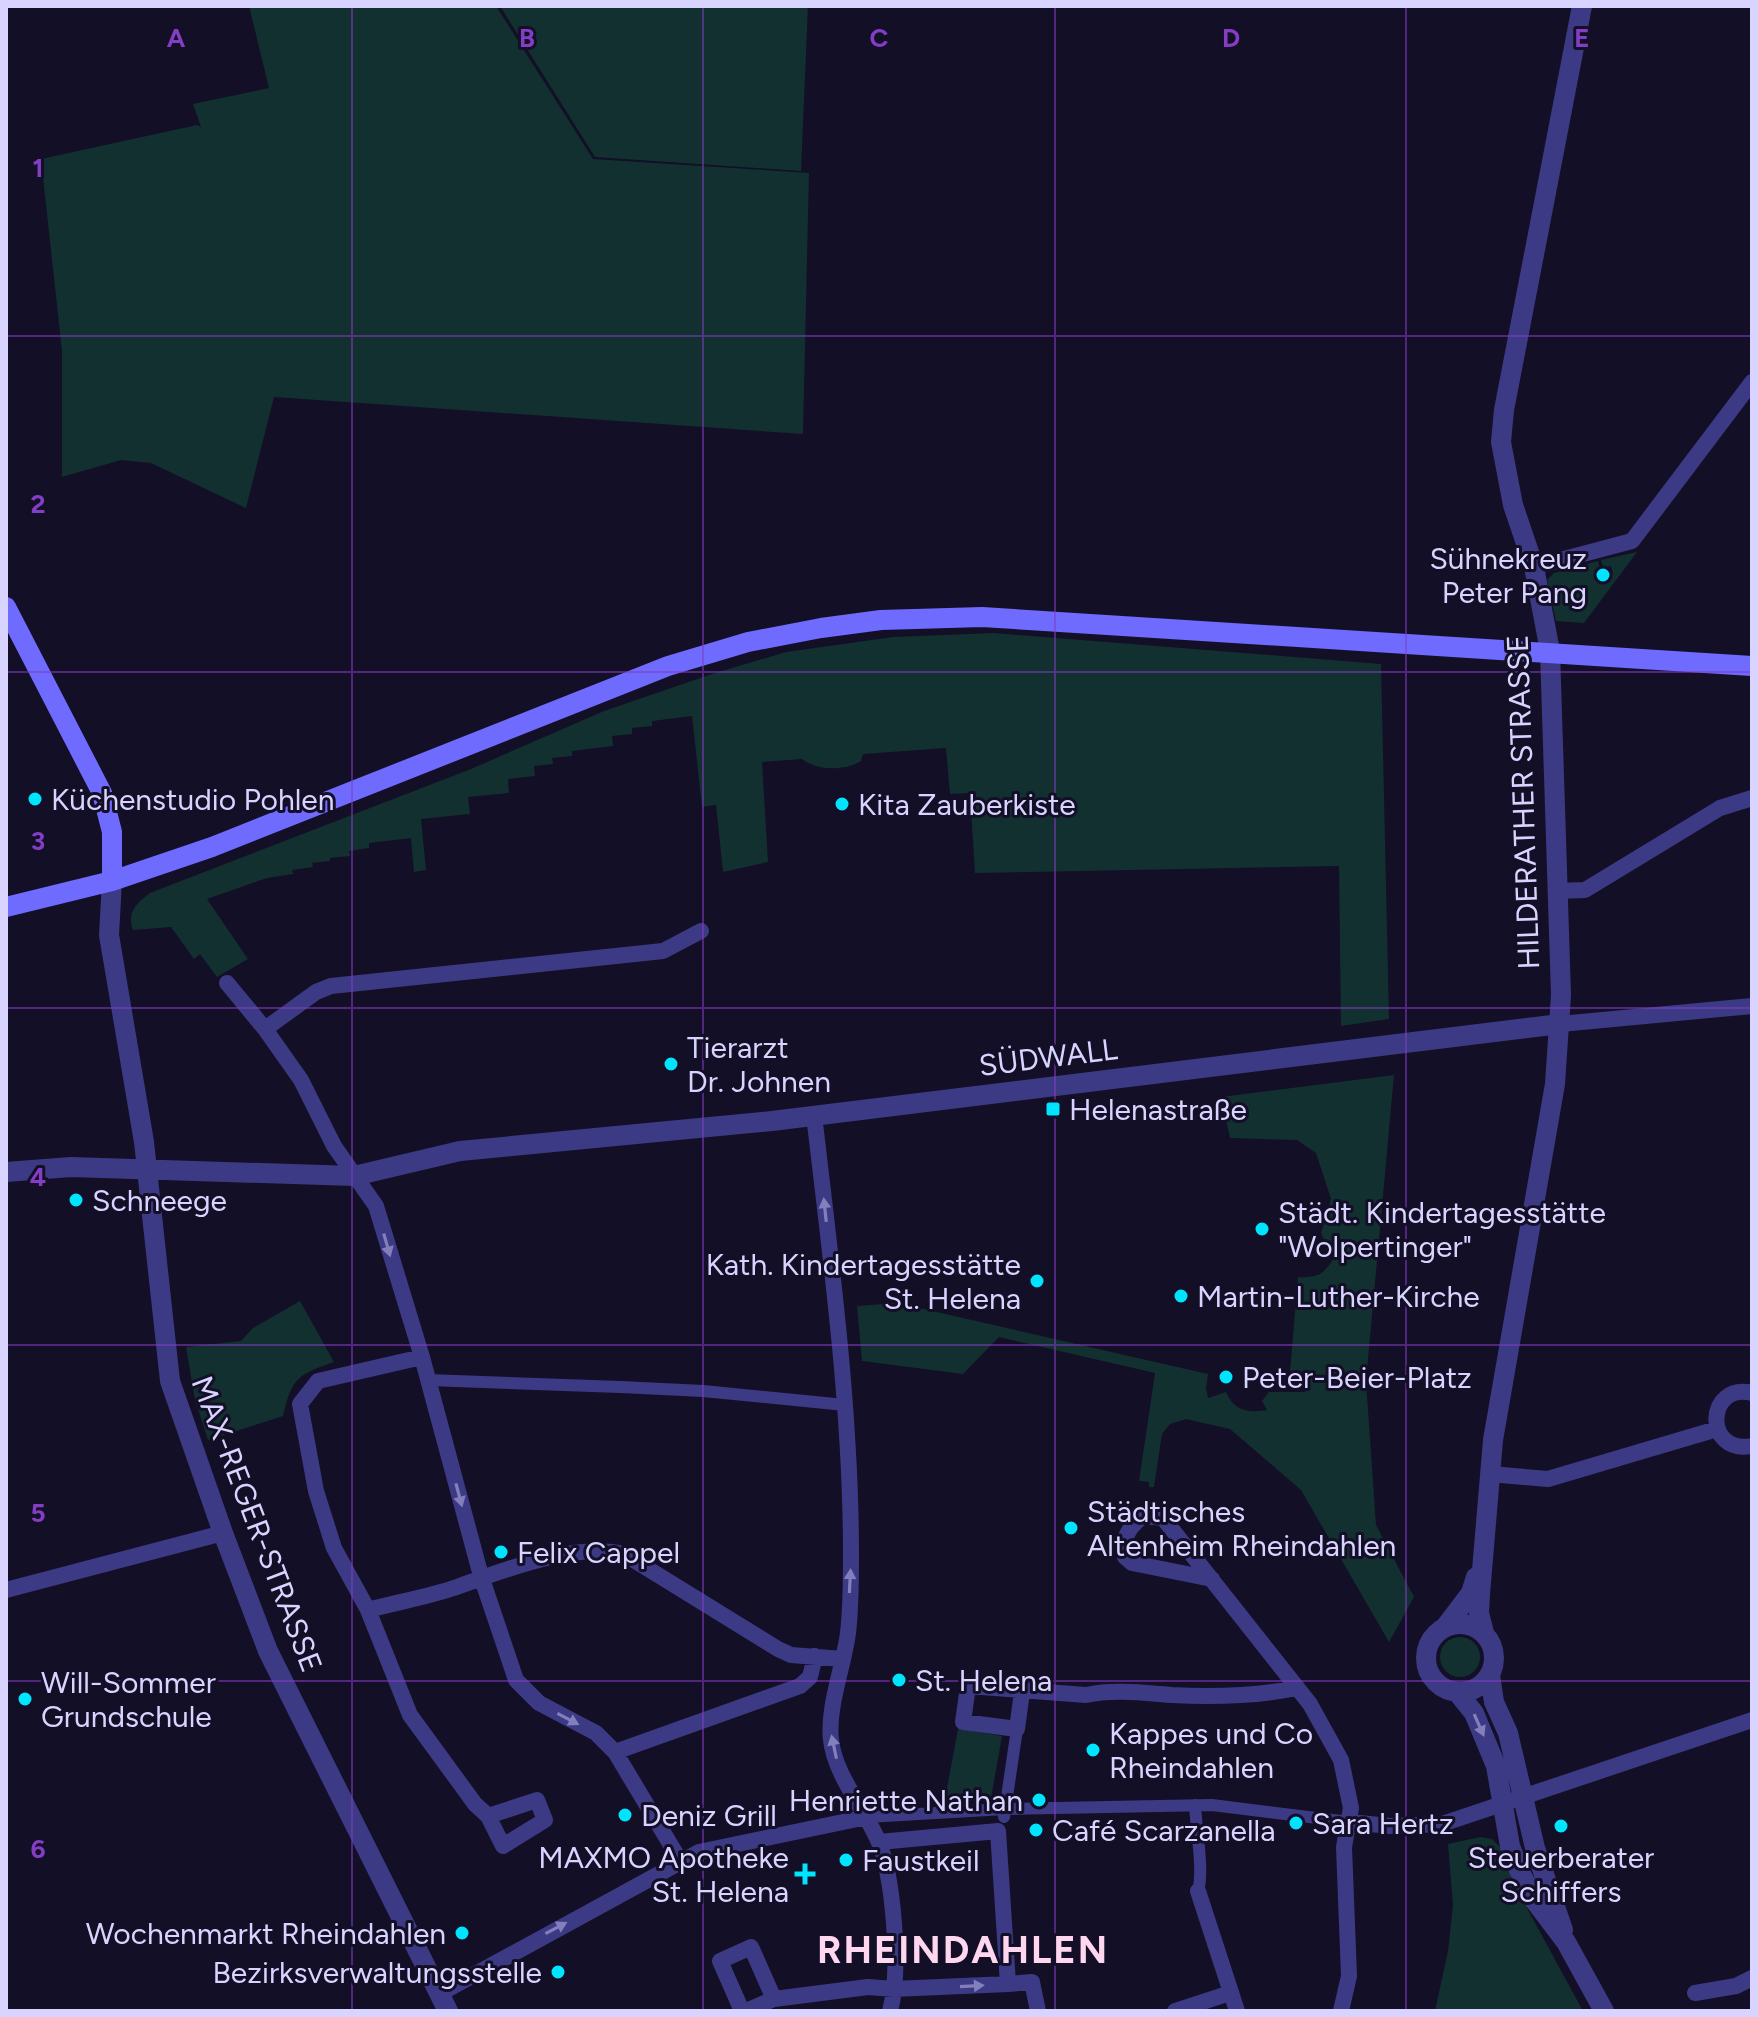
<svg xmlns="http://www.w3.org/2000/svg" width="1758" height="2017" font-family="Figtree,sans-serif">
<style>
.green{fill:#12302f}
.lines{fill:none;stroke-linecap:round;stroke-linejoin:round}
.pedestrian{stroke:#3d3a85;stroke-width:12}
.minor{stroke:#3d3a85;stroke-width:16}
.tertiary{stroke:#3d3a85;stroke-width:20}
.secondary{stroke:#6f6bff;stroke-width:20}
.oneway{fill:#837fbc}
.grid{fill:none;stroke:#843dc5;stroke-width:2;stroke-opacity:0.55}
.poi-dot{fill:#00e5ff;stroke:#130f26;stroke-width:3}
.labels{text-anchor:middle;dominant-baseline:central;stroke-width:6;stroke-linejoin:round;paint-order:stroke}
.poi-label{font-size:30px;fill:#d9d4ff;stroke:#130f26;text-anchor:start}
.street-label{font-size:30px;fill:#d9d4ff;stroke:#130f26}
.district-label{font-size:38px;font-weight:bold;letter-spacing:2px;fill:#ffd6f0;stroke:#130f26}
.grid-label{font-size:26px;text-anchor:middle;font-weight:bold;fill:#843dc5;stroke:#130f26;stroke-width:6;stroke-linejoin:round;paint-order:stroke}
</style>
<rect width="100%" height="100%" fill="#130f26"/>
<path class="green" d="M249 6H496L593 159 809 173 803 434 274 397 246 508 151 463 121 460 62 477V351L41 159 197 125 201 127 193 104 269 88Z
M500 6H808L801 171 595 157Z
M1637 552 1584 623 1556 621 1547 580 1554 573 1598 561 1600 569 1594 571 1597 579 1613 574 1611 566 1603 568 1601 560Z
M994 633 1381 664 1389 1019 1341 1026 1339 866 975 873 970 793 950 794 946 748 863 754 861 761C845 771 817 771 802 759L762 762 768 862 723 872 716 805 702 807 692 716 652 721V726L632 728V734L612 736 613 746 572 751V756L552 758 553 764 534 766 535 776 508 779 509 793 468 797 470 814 421 819 426 870 414 872 411 838 369 843V848L349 851 350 856 330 858V861L312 863 313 867 292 870 293 874 267 878 207 899 248 959 217 977 200 954 194 959 171 927 133 930C126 912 137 903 150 893L471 769 604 711 712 674 786 652 893 637Z
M1394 1075 1366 1381 1376 1525 1414 1597 1389 1642 1301 1490 1230 1429 1186 1419 1170 1424 1162 1434 1154 1487H1149V1482L1139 1481 1155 1373 999 1337 963 1374 862 1361 857 1306 897 1303 1208 1374 1206 1388 1208 1398 1226 1392C1234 1411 1248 1413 1267 1410L1262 1401 1269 1392H1305L1306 1383 1289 1384 1298 1277C1316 1278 1324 1275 1333 1259L1321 1233 1331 1199 1316 1153 1297 1140 1230 1138 1221 1097Z
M300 1301 334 1362C297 1375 292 1378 283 1416L208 1440 195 1400 186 1347 241 1341 253 1328Z
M1440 1657a20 20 0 1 1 40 0a20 20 0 1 1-40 0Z
M958 1729 1002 1736 991 1798 944 1804Z
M1480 1837 1492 1839 1505 1852 1528 1910 1583 2011H1435L1448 1951 1453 1905 1448 1844Z"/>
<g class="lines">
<path class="pedestrian" d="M428 1380 620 1387
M621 1387 703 1391 845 1405
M1195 1805C1196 1827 1204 1872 1198 1891
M867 1817 1005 1809 1212 1805 1349 1822
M1004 1817 1017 1729"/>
<path class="minor" d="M1534 567 1632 541 1752 382
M1557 891 1585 890 1720 808 1752 798
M227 983 265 1029 301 1080 334 1146 376 1206 422 1357 481 1576 516 1680 539 1703 596 1733 615 1752 681 1862
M1560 1024 1752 1006
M265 1029 316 992 331 986 663 951 701 931
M814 1115C831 1261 851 1408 851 1555 851 1580 851 1608 848 1633 844 1665 827 1708 831 1740 835 1775 863 1807 877 1838 894 1875 901 1972 890 2011
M422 1357 318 1381 300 1404 316 1491 334 1548 368 1610 410 1715 475 1804 488 1816 503 1846 545 1820 537 1800 488 1816
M1752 1393C1706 1382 1703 1455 1752 1446
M1490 1474 1548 1479 1717 1429
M1212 1579 1132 1563 1125 1557C1121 1539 1129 1527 1143 1516L1163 1518 1310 1704 1341 1760 1351 1808 1344 1847 1349 1976 1341 2011
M6 1590 223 1533
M368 1610C397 1602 428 1597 457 1587 504 1570 575 1542 624 1554L778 1649 791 1655 843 1659
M1022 1692 1017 1729 963 1722 968 1686 1086 1695C1114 1689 1144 1693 1172 1695 1213 1697 1257 1696 1297 1688
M615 1752 800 1686 810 1677 815 1656
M1349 1822 1390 1826 1442 1824 1752 1720
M1198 1891 1237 2011
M1008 1984 1032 1982 1038 2011
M1695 1993 1736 1986 1752 1978
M439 1994 699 1852 867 1817
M742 2011 720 1961 751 1947 774 1999
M746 2011 774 1999 868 1987 894 1989 1008 1984 998 1831 879 1842
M1175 2011 1230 1993"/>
<path class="tertiary" d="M112 881 109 935 144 1142 170 1381 223 1533 268 1651 448 2011
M6 1172 71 1167 354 1176 460 1151 772 1121 1560 1024
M1426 1658a34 34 0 1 1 68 0a34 34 0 1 1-68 0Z
M1446 1626 1471 1593 1476 1577
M1484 1633 1479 1613 1480 1594 1493 1440 1555 1084 1561 995 1550 651 1534 567 1513 505 1501 442 1504 410 1582 6
M1490 1675 1494 1702 1508 1733 1535 1848 1563 1930
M1457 1692 1474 1713 1496 1766 1510 1846 1519 1870 1535 1901 1566 1942 1604 2011"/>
<path class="secondary" d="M6 607 102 793 112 832V881
M6 907 112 881 212 847 668 666 748 642 821 628 881 620 982 617 1752 666"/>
</g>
<defs><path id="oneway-solid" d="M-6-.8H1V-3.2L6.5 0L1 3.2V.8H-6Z" transform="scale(2)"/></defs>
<g class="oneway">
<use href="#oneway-solid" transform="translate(825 1210) rotate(-96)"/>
<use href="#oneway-solid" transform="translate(387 1245) rotate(74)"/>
<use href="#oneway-solid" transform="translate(459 1495) rotate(75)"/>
<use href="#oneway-solid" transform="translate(850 1581) rotate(-87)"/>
<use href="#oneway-solid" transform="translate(568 1719) rotate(28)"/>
<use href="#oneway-solid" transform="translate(1479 1725) rotate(66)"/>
<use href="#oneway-solid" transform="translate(834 1747) rotate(-102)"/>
<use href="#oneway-solid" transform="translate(556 1928) rotate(-28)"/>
<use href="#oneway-solid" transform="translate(972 1986) rotate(-3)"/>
</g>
<path class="grid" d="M352 6V2011M703 6V2011M1055 6V2011M1406 6V2011M6 336H1752M6 672H1752M6 1008H1752M6 1345H1752M6 1681H1752"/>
<g class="poi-dot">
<circle cx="1603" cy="575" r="8"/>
<circle cx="35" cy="799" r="8"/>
<circle cx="842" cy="804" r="8"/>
<circle cx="671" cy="1064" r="8"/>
<rect x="1045" y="1101" width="16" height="16" rx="4"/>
<circle cx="76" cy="1200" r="8"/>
<circle cx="1262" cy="1229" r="8"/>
<circle cx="1037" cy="1281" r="8"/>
<circle cx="1181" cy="1296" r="8"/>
<circle cx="1226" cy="1377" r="8"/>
<circle cx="1071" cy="1528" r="8"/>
<circle cx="501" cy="1552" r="8"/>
<circle cx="899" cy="1680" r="8"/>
<circle cx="25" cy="1699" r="8"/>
<circle cx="1093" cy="1750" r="8"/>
<circle cx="1039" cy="1800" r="8"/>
<circle cx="625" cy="1815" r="8"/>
<circle cx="1296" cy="1823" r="8"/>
<circle cx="1561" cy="1826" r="8"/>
<circle cx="1036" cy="1830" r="8"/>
<circle cx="846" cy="1860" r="8"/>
<path d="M801 1862h8v8h8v8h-8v8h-8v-8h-8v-8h8z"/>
<circle cx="462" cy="1933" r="8"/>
<circle cx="558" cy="1972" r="8"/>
</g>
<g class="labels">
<g class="poi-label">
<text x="1587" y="558" text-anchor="end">Sühnekreuz<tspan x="1587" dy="34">Peter Pang</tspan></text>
<text x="51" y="799">Küchenstudio Pohlen</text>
<text x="858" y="804">Kita Zauberkiste</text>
<text x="687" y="1047">Tierarzt<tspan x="687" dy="34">Dr. Johnen</tspan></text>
<text x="1069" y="1109">Helenastraße</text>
<text x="92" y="1200">Schneege</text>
<text x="1278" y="1212">Städt. Kindertagesstätte<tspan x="1278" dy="34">"Wolpertinger"</tspan></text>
<text x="1021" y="1264" text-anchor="end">Kath. Kindertagesstätte<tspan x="1021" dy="34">St. Helena</tspan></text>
<text x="1197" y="1296">Martin-Luther-Kirche</text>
<text x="1242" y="1377">Peter-Beier-Platz</text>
<text x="1087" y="1511">Städtisches<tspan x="1087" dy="34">Altenheim Rheindahlen</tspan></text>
<text x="517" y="1552">Felix Cappel</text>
<text x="915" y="1680">St. Helena</text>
<text x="41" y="1682">Will-Sommer<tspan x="41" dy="34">Grundschule</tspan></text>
<text x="1109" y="1733">Kappes und Co<tspan x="1109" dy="34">Rheindahlen</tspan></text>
<text x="1023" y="1800" text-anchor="end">Henriette Nathan</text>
<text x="641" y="1815">Deniz Grill</text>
<text x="1312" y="1823">Sara Hertz</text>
<text x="1052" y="1830">Café Scarzanella</text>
<text x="789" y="1857" text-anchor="end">MAXMO Apotheke<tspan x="789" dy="34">St. Helena</tspan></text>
<text x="1561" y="1857" text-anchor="middle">Steuerberater<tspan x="1561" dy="34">Schiffers</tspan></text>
<text x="862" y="1860">Faustkeil</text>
<text x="446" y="1933" text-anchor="end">Wochenmarkt Rheindahlen</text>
<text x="542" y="1972" text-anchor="end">Bezirksverwaltungsstelle</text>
</g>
<g class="street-label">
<text transform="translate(1523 802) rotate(-92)">HILDERATHER STRASSE</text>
<text transform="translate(1048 1057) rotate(-7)">SÜDWALL</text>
<text transform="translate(257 1524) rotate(69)">MAX-REGER-STRASSE</text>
</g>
<g class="district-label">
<text x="963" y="1950">RHEINDAHLEN</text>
</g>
</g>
<g class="grid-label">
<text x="176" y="47">A</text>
<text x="527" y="47">B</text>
<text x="879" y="47">C</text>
<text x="1231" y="47">D</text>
<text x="1582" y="47">E</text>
<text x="38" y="177">1</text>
<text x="38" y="513">2</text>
<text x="38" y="850">3</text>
<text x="38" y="1186">4</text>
<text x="38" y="1522">5</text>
<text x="38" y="1858">6</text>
</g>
<rect width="1758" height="2017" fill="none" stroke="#d9d4ff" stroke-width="16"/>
</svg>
